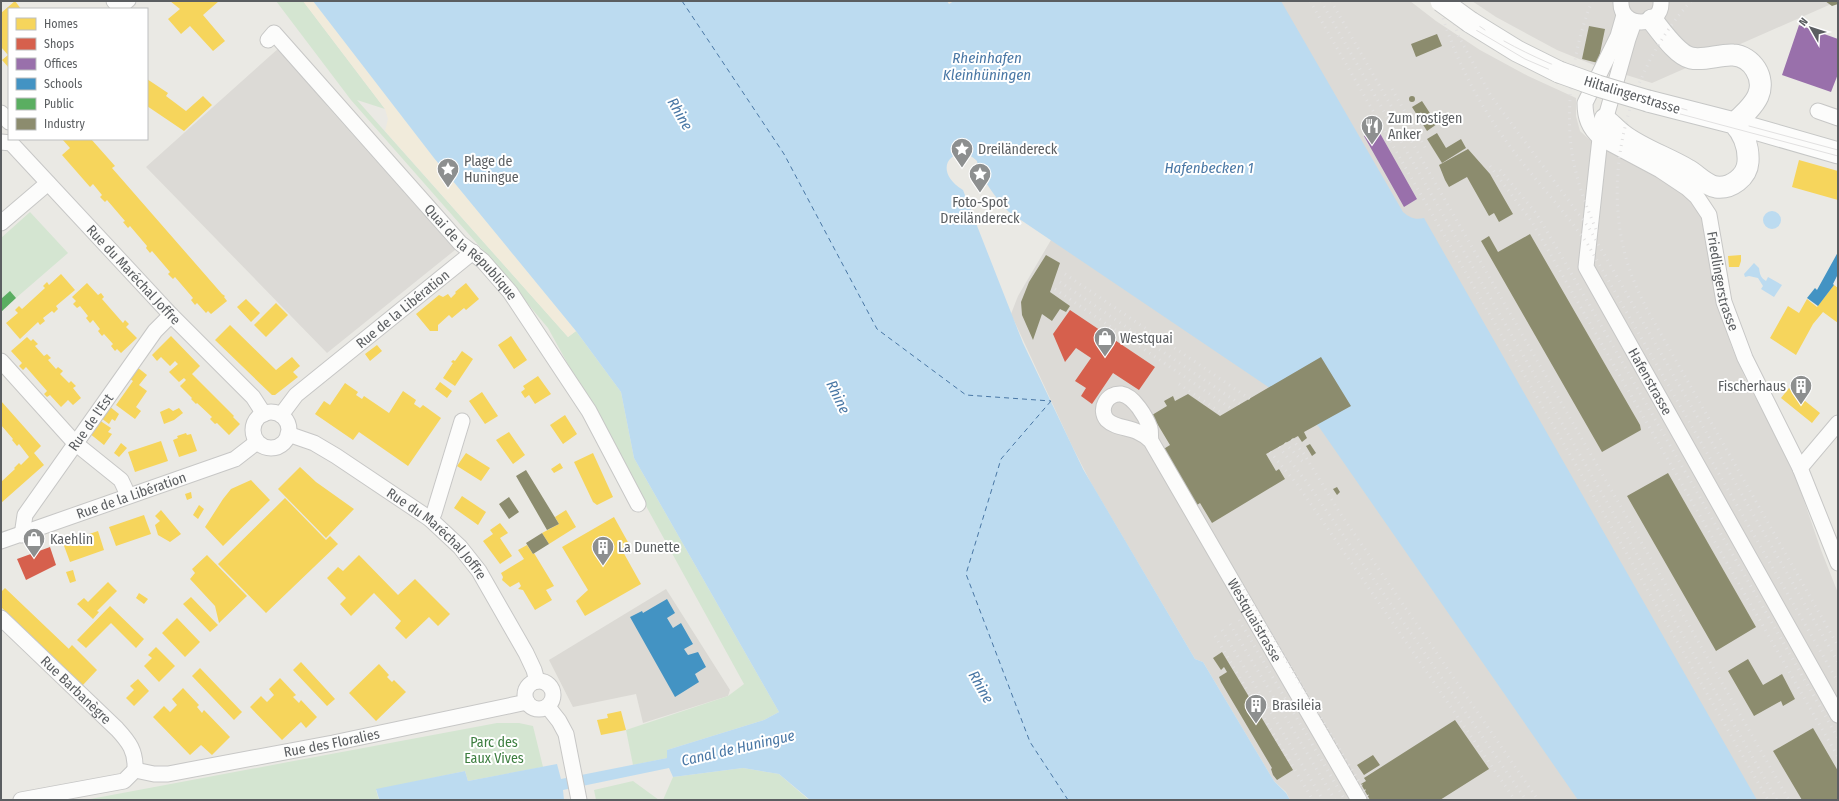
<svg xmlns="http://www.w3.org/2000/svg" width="1839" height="801" font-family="'Fira Sans Condensed',sans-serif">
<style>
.industrial{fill:#dcdad6}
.education{fill:#dbd9d4}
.green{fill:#d4e5d1}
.sand{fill:#f1ebdb}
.water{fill:#bcdbf0}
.homes{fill:#f6d55c}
.shops{fill:#d6604d}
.offices{fill:#9970ab}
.schools{fill:#4393c3}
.public{fill:#5aae61}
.industry{fill:#8c8c6e}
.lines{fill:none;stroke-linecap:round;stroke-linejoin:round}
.ferry{stroke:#4977a5;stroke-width:1;stroke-dasharray:5 4;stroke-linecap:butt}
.pedestrian-casing{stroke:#c7c7c6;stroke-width:13}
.minor-casing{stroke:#c7c7c6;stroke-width:17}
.secondary-casing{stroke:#c6c7c6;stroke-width:23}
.pedestrian{stroke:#fcfcfb;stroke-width:11}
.minor{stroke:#fcfcfb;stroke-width:15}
.secondary{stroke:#fcfcfb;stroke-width:21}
.tram{stroke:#e2e1e1;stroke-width:1}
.rail{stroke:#e2e1e1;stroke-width:3;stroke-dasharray:1 5;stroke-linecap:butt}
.secondary-bridge-casing{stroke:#c6c7c6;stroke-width:23;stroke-linecap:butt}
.secondary-bridge{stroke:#fcfcfb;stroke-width:21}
.labels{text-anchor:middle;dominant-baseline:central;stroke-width:4;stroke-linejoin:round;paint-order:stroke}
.street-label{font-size:14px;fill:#5b5e61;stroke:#fff}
.poi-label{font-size:14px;fill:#5b5e61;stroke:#fff;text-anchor:start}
.park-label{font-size:14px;fill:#3d7e40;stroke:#fff}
.water-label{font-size:15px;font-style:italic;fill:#4977a5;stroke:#fff}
</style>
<rect width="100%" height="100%" fill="#eae9e4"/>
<path class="industrial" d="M1219 1H1410L1436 21 1480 50 1528 76 1576 98V116L1580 131 1591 141 1668 181 1693 201 1704 219 1722 315 1731 345 1745 378 1792 466 1821 550 1838 593V800H1290L1286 792 1274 781 1203 662 1195 659 1091 483 1072 446 1011 314 1018 296 1051 240Z
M1472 1H1838L1652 83 1594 65 1557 50 1496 17Z
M280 47 328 107 455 250 327 353 146 167Z"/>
<path class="education" d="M666 589 730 690 728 696 643 723 636 694 573 707 549 660Z"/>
<path class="green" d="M276 1H303L385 109 357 100 568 337 576 331 621 392 634 458 779 712 764 720 667 750V758L633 765 626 730 728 696 744 684 548 328 481 248 351 100Z
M30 212 68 253 16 298 1 299V238Z
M497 723H519L533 726 543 767 468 781 465 771 376 790 379 800H85Z
M743 768 779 774 809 800H663L673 777Z
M633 781 659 800H596L594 790Z"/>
<path class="sand" d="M303 1H313L434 158 576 331 568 337 385 131 388 119 385 109Z"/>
<path class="water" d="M313 1H947L949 4 954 1H1281L1403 212C1410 218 1415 220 1424 218L1757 800H1578L1319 427 1301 409 1009 212C998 201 979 176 977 161 957 141 928 168 963 190L1023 343 1083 469 1195 659 1203 662 1274 781 1286 793 1290 800H810L779 774 743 768 673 777 669 768 563 790 564 800H377L379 799 376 789 465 771 468 781 557 764 561 779 667 758V750L764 720 779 712 634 458 621 392 576 331 434 158Z
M1763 220a9 9 0 1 1 18 0a9 9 0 1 1-18 0Z
M1754 263 1759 268C1760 274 1760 277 1766 281L1768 277 1782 285 1774 297 1761 289 1763 286 1758 278 1749 276 1745 277 1744 274Z"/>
<path class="homes" d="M15 1 21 9H9V68L2 60 8 55 1 47V13Z
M170 1H219L203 15 225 41 213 51 190 26 181 34 168 19 180 9Z
M147 79 168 93 166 96 186 111 203 96 212 105 184 131 147 106Z
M62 139H91L115 166 112 168 222 294 225 296 224 297 227 301 211 314 208 311 206 313 197 303 195 305 191 300 193 298 175 277 173 279 168 274 170 272 152 251 150 253 146 248 147 246 130 226 128 228 123 222 125 221 107 200 105 202 100 197 102 195 93 184 90 187 62 155 70 148Z
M1799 160 1838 171V200L1792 187Z
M1741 255V261L1739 267H1729L1728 256Z
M61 274 75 290 56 306 58 309 54 313 52 311 43 318 45 321 40 325 38 322 20 339 6 323 18 313 15 310 19 306 22 309 45 288 43 286 47 282 49 285Z
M87 283 98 295 101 293 104 297 102 299 123 323 125 320 129 324 126 327 137 338 121 353 117 349 115 351 111 346 113 344 104 334 102 336 98 331 100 329 93 320 90 323 86 318 88 316 80 306 77 308 73 304 76 301 72 297Z
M466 283 479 299 466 310 464 308 452 318 449 315 438 325V331H430L416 314 439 295 443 297 448 294 451 298 456 293 455 292Z
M1834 285 1838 288V323L1823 312 1813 324 1796 355 1770 338 1788 306 1799 313 1807 299 1817 307Z
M246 299 260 313 251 322 237 307Z
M276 303 288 315 266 337 254 325Z
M230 325 276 370 292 357 300 366 293 372 298 377 275 395H272L215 340Z
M171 336 200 366 192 374 234 416 233 417 240 424 229 435 217 423 215 424 210 419 212 417 197 403 196 404 191 399 192 398 180 386 186 380 184 378 179 382 169 372 178 364 175 361 170 366 161 357 157 361 152 355Z
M511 336 527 360 514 369 498 345Z
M27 337 31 341 33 339 38 344 35 346 44 356 47 354 51 358 48 360 56 369 58 367 63 371 60 374 69 383 71 381 76 386 73 388 81 398 73 405 68 400 61 407 50 395 47 397 44 394 47 391 26 367 23 370 19 366 22 363 11 351Z
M377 345 382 351 370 361 365 354Z
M462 351 473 359 455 386 443 378 453 363 451 362 453 360 455 361Z
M137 367 147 375 139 385 147 391 136 407 141 411 135 419 116 405 133 381 129 378Z
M538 376 551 394 535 404 529 395 525 398 521 392 525 389 523 386Z
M440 382 452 391 447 398 435 389Z
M345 383 358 392 356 395 362 399 364 396 389 413 403 391 416 400 414 404 420 408 423 405 441 418 408 466 359 432 353 440 315 414 324 401 330 405Z
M1789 388 1820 413 1812 423 1781 398Z
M482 392 498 416 485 424 469 401Z
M1 401 41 446 34 453 44 465 1 503V482L15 469 14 468 19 463 21 465 29 457 19 444 17 446 12 440 13 439 1 425Z
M109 406 119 414 115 421 112 419 109 424 101 418Z
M169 408 173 411 179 408 183 413 174 420 164 424 160 412Z
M565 415 577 434 563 444 550 425Z
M99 420 111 428 108 432 112 434 104 445 89 433Z
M509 432 525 455 513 464 496 440Z
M186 433 187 435 191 434 197 451 179 457 173 440 178 438 177 436Z
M161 441 168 461 135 472 128 452Z
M121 443 127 448 119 457 114 453Z
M466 453 490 468 481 481 457 466Z
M593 453 613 497 597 505 593 502 574 462Z
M560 463 563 468 554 473 551 469Z
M300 467 316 482 354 509 326 538 278 489Z
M251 480 270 500 223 546 205 527 223 499 231 489Z
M191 492 192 498 187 500 185 494Z
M462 496 486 512 478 525 454 508Z
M285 498 326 540 330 536 338 544 266 613 218 564Z
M199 505 204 509 198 519 193 515Z
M161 510 181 534 170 542 158 535 155 525 160 521 155 516Z
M566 510 576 527 549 544 542 533 559 524 555 517Z
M144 515 151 534 116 546 109 527Z
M614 517 629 544 622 550 641 584 585 616 576 601 588 590 562 547Z
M500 523 508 533 500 538 512 556 500 564 483 541 493 534 490 530Z
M98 531 104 550 70 562 63 543Z
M527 545 533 554 534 553 554 586 546 590 552 600 535 610 523 590 518 589 521 586 519 582 510 587 502 580 503 577 501 573 524 559 518 550Z
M207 555 247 596 219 623 215 606 190 579 195 573 192 569Z
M359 555 398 595 415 579 450 614 438 626 429 617 406 639 395 628 401 621 374 593 351 616 340 604 346 598 327 578 338 567 343 571Z
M73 570 76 581 70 583 66 572Z
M108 582 117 591 97 611 99 612 93 619 77 604 84 598 88 602Z
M5 588 69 649 61 658 72 645 97 670 82 686 1 607V592Z
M139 593 148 599 144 604 136 598Z
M191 597 218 625 210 632 183 604Z
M110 606 144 639 136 648 111 623 86 648 77 640Z
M177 618 200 642 185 657 162 633Z
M156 647 175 666 159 682 144 666 152 658 148 655Z
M301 662 335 699 327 706 293 670Z
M379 664 389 675 387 677 392 682 394 680 406 692 376 721 349 693Z
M200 668 242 712 234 720 192 676Z
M280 678 296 695 293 697 299 703 301 700 317 717 306 728 301 722 282 740 250 707 261 696 267 702 274 695 269 689Z
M138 679 149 691 134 706 126 698 134 690 130 686Z
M183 688 199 705 197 707 202 713 204 710 230 737 212 755 201 745 190 755 153 717 164 706 170 712 177 705 172 699Z
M621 711 626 730 601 735 597 720 608 718 607 714Z"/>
<path class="shops" d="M1070 310 1155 367 1139 390 1113 373 1092 404 1081 396 1086 388 1075 381 1091 358 1076 348 1065 362 1053 334Z
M50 547 56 565 26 580 17 559Z"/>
<path class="offices" d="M1799 25 1838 39V74L1831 92 1782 75Z
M1377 128 1417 199 1404 207 1364 136Z"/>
<path class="schools" d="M1838 252V274L1833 284 1834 285 1818 306 1807 298 1815 288 1817 290Z
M667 599 675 613 667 618 673 628 681 623 693 644 684 649 688 655 698 652 706 667 695 674 699 682 675 697 630 617 642 611 643 613Z"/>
<path class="public" d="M10 291 16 298 1 312V299Z"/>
<path class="industry" d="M1825 1H1838V4L1832 6Z
M1589 26 1605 29 1598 63 1582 59Z
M1437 34 1442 46 1416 57 1411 44Z
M1409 99a3 3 0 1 1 6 0a3 3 0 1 1-6 0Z
M1422 101 1437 124 1427 131 1412 107Z
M1437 133 1446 148 1461 139 1466 148 1442 163 1427 139Z
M1468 149 1490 174 1513 214 1499 222 1494 213 1489 216 1467 177 1449 187 1445 180 1439 165Z
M1530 234 1640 425 1641 430 1602 452 1481 241 1489 236 1498 252Z
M1046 255 1060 263 1050 292 1070 306 1066 312 1060 309 1052 321 1042 314 1033 340 1022 315 1021 302 1029 282Z
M1321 357 1351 406 1304 432 1307 438 1302 442 1298 436 1266 454 1276 471 1279 469 1285 479 1212 523 1200 503 1197 505 1192 497 1189 498 1162 450 1170 445 1152 415 1167 406 1164 401 1173 396 1175 401 1188 394 1220 416Z
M1310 444 1316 453 1312 456 1306 446Z
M526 470 559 524 547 530 516 476Z
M1668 473 1756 627 1716 651 1627 496Z
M1337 487 1340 492 1337 495 1333 489Z
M509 497 519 512 509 519 499 504Z
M542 533 549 544 533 554 526 543Z
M1222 652 1293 770 1277 780 1273 775 1271 769 1272 768 1221 682 1219 677 1227 672 1224 667 1221 670 1213 658Z
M1748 659 1763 685 1782 674 1795 699 1783 706 1781 701 1754 716 1728 671Z
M1455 720 1489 769 1440 800H1370L1361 784 1366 781 1364 778Z
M1813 728 1838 771V800H1802L1773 751Z
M1373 755 1380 765 1364 775 1357 765Z"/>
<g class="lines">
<path class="ferry" d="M682 1 784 154 877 329 966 395 1051 401
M1051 401 1001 459 966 574 1030 742 1068 800"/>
<g class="pedestrian-casing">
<path id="pedestrian" d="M121 9 130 1"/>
</g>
<g class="minor-casing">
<g id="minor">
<path d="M114 1 121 9"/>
<path d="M1621 1C1619 29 1663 29 1661 1"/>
<path id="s1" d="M1624 15 1618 36 1585 103C1585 118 1589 128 1600 138L1660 170 1687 188 1697 197 1709 215 1724 302 1745 358 1800 468 1838 563"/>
<path id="s2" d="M1634 22 1628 39 1600 138 1586 267 1838 715"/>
<path id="s3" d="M268 40 274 33 460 243 483 261 510 292 589 411 638 504"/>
<path d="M1818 111 1838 118"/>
<path d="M1 113 9 122"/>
<path id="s4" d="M1 142 11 143 171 315 253 397 264 414"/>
<path d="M1 223 48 183"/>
<path d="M1 361 75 443 121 480 128 495"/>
<circle cx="271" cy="430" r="18"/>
<path id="s5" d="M281 415 296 395 473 252"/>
<path id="s6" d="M288 434 314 443 336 456 430 519 460 547 479 571 526 653 534 670 537 681"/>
<path id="s7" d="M1151 441C1150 437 1151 432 1150 428 1146 417 1134 396 1121 394 1107 393 1098 409 1107 420 1115 428 1129 427 1138 432 1143 434 1147 437 1151 441L1359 800"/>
<path d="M1800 468 1838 423"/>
<path d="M430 519 434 513 462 421"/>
<path id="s8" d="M22 535 25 515 155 331 171 315"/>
<path id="s9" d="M1 541 235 459 257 442"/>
<path id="s10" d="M1 618 117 729C129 742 136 751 135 770"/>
<circle cx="539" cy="695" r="14"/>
<path d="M548 707 559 721 566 734 579 800"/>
<path id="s11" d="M135 770 154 774H168L333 743 527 702"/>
<path d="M21 800 124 781 135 770"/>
</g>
</g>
<g class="secondary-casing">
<path id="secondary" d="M1470 22 1517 51 1559 72
M1648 101 1734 123 1838 153
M1605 119C1611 124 1617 131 1623 135 1641 149 1668 158 1688 170 1697 175 1705 185 1716 187 1731 189 1747 177 1748 162 1749 147 1743 133 1734 123 1742 117 1754 105 1758 96 1766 78 1752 56 1733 55 1720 54 1704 61 1691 58 1677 55 1661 31 1652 20"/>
</g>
<use href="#pedestrian" class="pedestrian"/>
<use href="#minor" class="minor"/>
<use href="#secondary" class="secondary"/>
<path class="tram" d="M1434 1 1459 20 1525 59 1592 88 1639 103 1838 156
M1443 1 1485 30
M1504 41C1562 73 1624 92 1687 110
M1749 126 1838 150"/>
<path class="rail" d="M1310 1 1768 800
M1321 1 1777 800
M1331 1 1789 800
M1438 1C1452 53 1477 102 1509 145 1534 179 1562 208 1587 243L1838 682
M1448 1 1458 35 1491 96 1589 228 1838 662
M1592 1C1573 48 1563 114 1574 164 1579 188 1588 211 1598 234
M1691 1C1633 65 1604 160 1623 246 1628 270 1638 292 1649 313L1838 646
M1392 89 1426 149
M1490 166 1532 222 1838 757
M1500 170 1536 213 1555 245 1838 738
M1065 274 1250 399
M1060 282 1240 404
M1055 289 1232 409
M1179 384 1223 414
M1292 439 1304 454 1340 513 1538 800
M1285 443 1304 463
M1279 447 1306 481 1526 800
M1270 452 1297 484 1515 800
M1241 584 1370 800
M1239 620 1345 800
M1230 624 1335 800
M1222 630 1323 800
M1215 636 1313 800"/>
<g class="secondary-bridge-casing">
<path id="secondary-bridge" d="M1441 1 1470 22
M1559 72 1598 86 1648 101"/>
</g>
<use href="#secondary-bridge" class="secondary-bridge"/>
</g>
<defs>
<g id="restaurant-pin" transform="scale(1.15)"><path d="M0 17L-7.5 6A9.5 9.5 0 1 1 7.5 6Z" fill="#8d8f8f" stroke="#fff"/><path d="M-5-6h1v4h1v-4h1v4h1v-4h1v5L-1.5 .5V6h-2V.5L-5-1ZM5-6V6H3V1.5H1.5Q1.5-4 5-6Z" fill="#fff"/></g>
<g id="sight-pin" transform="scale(1.15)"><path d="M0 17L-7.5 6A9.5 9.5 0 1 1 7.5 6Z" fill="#8d8f8f" stroke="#fff"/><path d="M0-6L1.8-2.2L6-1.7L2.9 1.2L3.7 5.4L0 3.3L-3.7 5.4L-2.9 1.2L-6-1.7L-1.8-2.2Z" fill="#fff"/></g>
<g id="shop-pin" transform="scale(1.15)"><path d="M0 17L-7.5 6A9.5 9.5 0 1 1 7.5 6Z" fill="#8d8f8f" stroke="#fff"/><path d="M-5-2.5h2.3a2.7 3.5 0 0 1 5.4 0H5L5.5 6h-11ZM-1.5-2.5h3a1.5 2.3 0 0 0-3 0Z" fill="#fff"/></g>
<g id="building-pin" transform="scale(1.15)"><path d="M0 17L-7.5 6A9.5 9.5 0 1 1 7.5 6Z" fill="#8d8f8f" stroke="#fff"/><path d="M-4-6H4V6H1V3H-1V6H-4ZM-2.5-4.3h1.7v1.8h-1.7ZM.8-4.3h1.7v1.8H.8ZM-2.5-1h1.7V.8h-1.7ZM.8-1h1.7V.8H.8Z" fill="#fff"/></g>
</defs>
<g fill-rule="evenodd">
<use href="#restaurant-pin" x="1372" y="126"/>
<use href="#sight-pin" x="962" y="149"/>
<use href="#sight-pin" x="448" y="169"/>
<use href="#sight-pin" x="980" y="174"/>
<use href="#shop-pin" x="1105" y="338"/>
<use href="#building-pin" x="1801" y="386"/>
<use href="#shop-pin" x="34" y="539"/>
<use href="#building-pin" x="603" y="547"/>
<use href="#building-pin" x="1256" y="705"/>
</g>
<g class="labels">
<g class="street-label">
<text transform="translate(1632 95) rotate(17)">Hiltalingerstrasse</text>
<text stroke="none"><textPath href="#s3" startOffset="304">Quai de la République</textPath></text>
<text stroke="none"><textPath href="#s4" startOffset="190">Rue du Maréchal Joffre</textPath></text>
<text stroke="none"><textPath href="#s1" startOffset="339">Friedlingerstrasse</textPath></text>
<text stroke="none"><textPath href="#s5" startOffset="162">Rue de la Libération</textPath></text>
<text stroke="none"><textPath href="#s2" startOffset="382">Hafenstrasse</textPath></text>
<text stroke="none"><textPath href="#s8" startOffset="134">Rue de l'Est</textPath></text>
<text stroke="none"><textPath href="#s9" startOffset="138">Rue de la Libération</textPath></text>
<text stroke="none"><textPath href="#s6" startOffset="181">Rue du Maréchal Joffre</textPath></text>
<text stroke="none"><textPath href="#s7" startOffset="353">Westquaistrasse</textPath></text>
<text stroke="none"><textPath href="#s10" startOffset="104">Rue Barbanègre</textPath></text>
<text stroke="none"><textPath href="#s11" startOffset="200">Rue des Floralies</textPath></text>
</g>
<g class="poi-label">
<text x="1388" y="118">Zum rostigen<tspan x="1388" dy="16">Anker</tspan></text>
<text x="978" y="149">Dreiländereck</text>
<text x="464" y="161">Plage de<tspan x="464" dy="16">Huningue</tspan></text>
<text x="980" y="202" text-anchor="middle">Foto-Spot<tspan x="980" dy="16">Dreiländereck</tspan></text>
<text x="1120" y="338">Westquai</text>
<text x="1786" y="386" text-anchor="end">Fischerhaus</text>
<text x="50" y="539">Kaehlin</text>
<text x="618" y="547">La Dunette</text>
<text x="1272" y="705">Brasileia</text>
</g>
<g class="park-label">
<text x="494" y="742">Parc des<tspan x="494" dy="16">Eaux Vives</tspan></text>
</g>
<g class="water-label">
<text x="987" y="58">Rheinhafen<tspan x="987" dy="17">Kleinhüningen</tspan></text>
<text transform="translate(680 114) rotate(60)">Rhine</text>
<text x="1209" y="168">Hafenbecken 1</text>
<text transform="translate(838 397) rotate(64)">Rhine</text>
<text transform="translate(981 687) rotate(60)">Rhine</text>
<text transform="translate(738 748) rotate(-13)">Canal de Huningue</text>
</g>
</g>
<rect width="1839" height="801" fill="none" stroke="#5b5e61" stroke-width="4"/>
<rect x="8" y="8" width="140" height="132" fill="#ffffff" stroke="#bdbfc0"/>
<rect x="16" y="18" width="20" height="12" fill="#f6d55c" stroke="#bdbfc0"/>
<text x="44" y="28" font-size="12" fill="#5b5e61">Homes</text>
<rect x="16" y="38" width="20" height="12" fill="#d6604d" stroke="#bdbfc0"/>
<text x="44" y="48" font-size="12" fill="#5b5e61">Shops</text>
<rect x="16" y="58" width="20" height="12" fill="#9970ab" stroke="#bdbfc0"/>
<text x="44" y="68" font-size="12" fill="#5b5e61">Offices</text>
<rect x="16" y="78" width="20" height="12" fill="#4393c3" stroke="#bdbfc0"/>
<text x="44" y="88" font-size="12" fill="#5b5e61">Schools</text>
<rect x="16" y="98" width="20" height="12" fill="#5aae61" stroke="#bdbfc0"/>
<text x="44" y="108" font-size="12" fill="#5b5e61">Public</text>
<rect x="16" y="118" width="20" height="12" fill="#8c8c6e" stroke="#bdbfc0"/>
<text x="44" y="128" font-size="12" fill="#5b5e61">Industry</text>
<g transform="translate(1811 28) rotate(309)" stroke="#ffffff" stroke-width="3" paint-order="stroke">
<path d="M0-3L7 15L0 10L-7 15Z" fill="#5b5e61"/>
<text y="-6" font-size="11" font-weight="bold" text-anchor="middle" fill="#5b5e61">N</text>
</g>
</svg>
